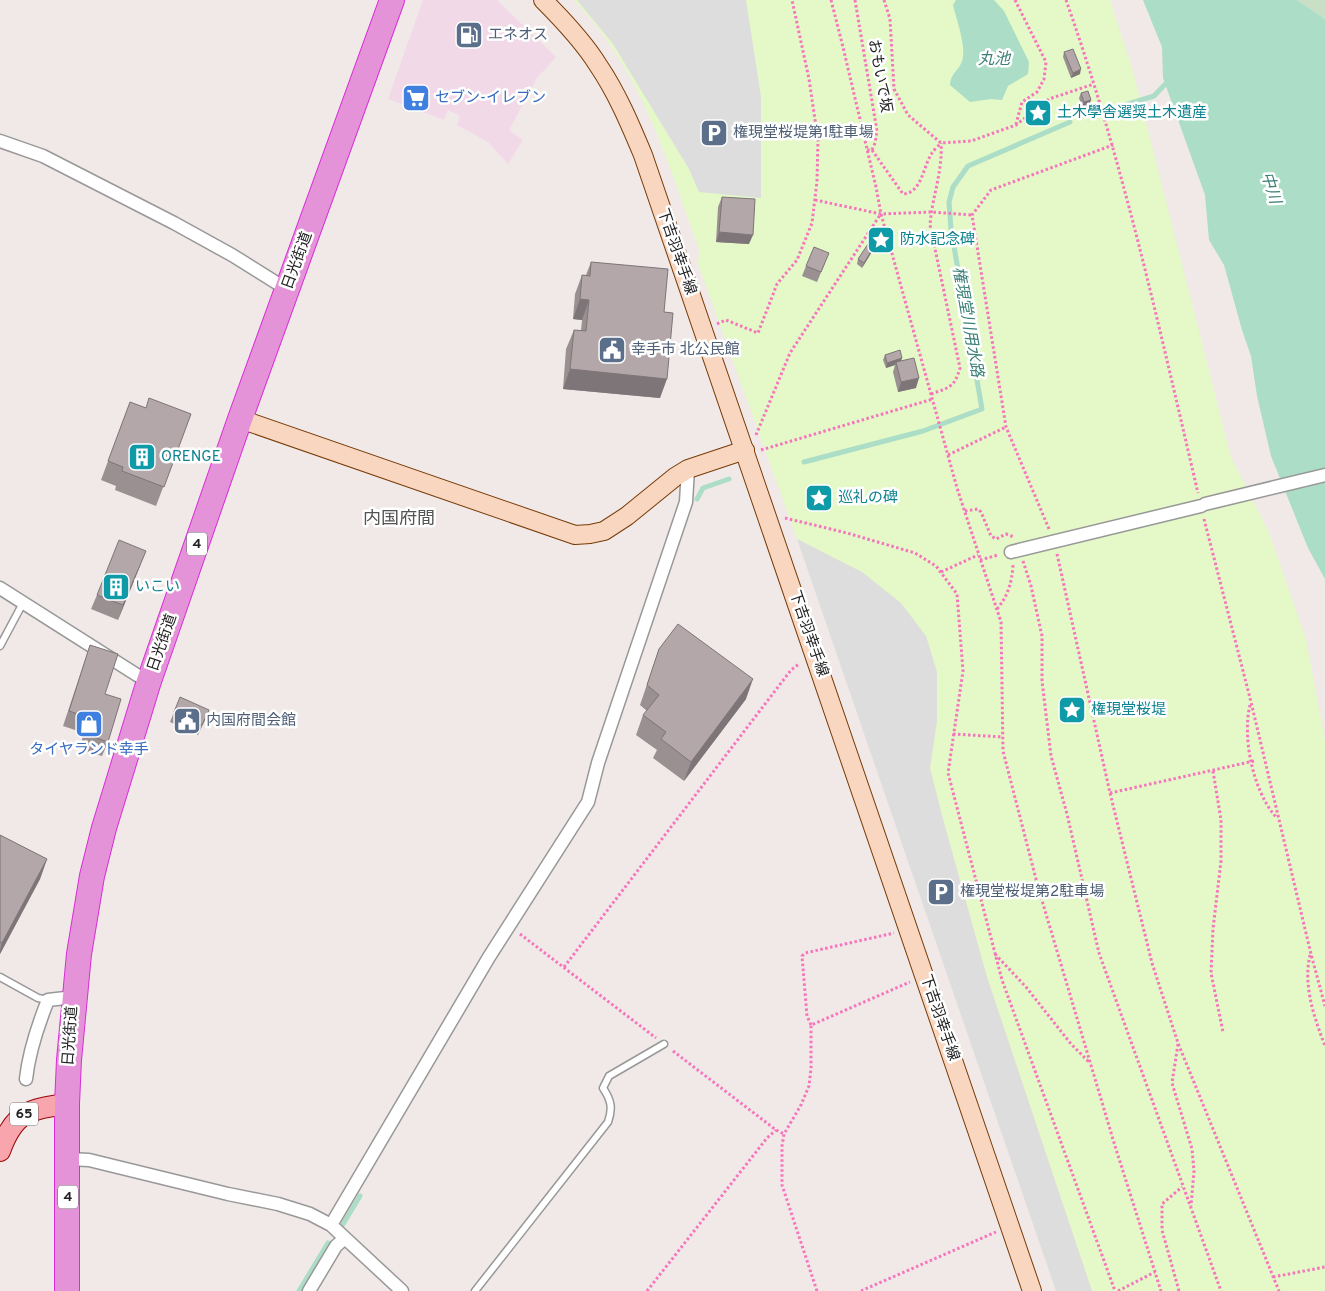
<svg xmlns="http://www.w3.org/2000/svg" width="1325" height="1291" font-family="Overpass,'Noto Sans JP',sans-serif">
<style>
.commercial{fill:#f1d9e8}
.wetland{fill:#c9dfc6}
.park{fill:#e4f8c8}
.parking{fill:#ddd}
.water{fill:#abddc7}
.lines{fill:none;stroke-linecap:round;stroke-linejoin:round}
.stream{stroke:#abddc7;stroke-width:5}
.lane-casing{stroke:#989898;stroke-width:9}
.street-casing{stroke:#989898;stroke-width:15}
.secondary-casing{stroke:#783b08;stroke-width:20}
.primary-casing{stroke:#9a0604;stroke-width:22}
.highway-casing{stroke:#d72ed7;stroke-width:26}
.path{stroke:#f675bc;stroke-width:3;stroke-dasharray:2.5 2.5;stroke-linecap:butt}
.lane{stroke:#fff;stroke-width:6}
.street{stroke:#fff;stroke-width:12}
.secondary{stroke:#f8d6bf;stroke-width:18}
.primary{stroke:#f9a5ad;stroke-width:20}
.highway{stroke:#e593d8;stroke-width:24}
.wall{fill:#9a9092}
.shaded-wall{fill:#7d7577}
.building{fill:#b3a7aa;stroke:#7d7577}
.labels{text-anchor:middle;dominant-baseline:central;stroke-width:5;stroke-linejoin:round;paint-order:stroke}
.shield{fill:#fff;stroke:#646464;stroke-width:1}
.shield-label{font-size:14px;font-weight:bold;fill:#212121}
.service-label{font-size:15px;fill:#4e5e75;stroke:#fff;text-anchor:start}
.street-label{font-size:15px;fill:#212121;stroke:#fff}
.shop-label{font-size:15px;fill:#366cbe;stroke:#fff;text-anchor:start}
.culture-label{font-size:15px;fill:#0d838f;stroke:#fff;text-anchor:start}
.water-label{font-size:16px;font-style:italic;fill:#3c8076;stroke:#fff}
.quarter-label{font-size:18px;fill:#545454;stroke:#fff}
</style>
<rect width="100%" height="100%" fill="#f1e9e8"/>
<path class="commercial" d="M423 0H497L556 57 537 78 509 130 523 140 508 164 488 142 457 125 460 116 448 110 444 120 388 99Z"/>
<path class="wetland" d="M1297 0H1325V19Z"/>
<path class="park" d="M574 0H1110L1133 71 1231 457 1268 530 1306 639 1325 741V1291H1056L832 636 698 264 699 249C673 178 652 104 608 42 598 27 585 13 574 0Z"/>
<path class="parking" d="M577 0H746L761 97V198L699 192 689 169 613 44Z
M797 539 862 572 901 603 926 636 937 672V721L930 768 943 819 987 977 1092 1291H1056Z"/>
<path class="water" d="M956 0H994L1004 11 1029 62 1028 74 1008 86 1002 100 991 99 970 102 950 85C951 72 959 71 962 61 967 48 956 18 953 5Z
M1143 0H1297L1325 19V579L1308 548 1271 456 1257 396 1251 356 1242 330 1224 265 1209 240 1205 195 1163 78 1162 47Z"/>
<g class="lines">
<path class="stream" d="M1125 105 1154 96 1170 79
M804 462 923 431 982 409 951 229 949 202 953 187 968 166 1070 122
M697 499 703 488 729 479
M343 1224 360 1196
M299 1291 328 1243"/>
<g class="lane-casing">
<path id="lane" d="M0 646 23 603
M0 977 38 998 48 1000
M475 1291 608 1122C613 1108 611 1100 603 1088L609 1076 664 1044"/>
</g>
<g class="street-casing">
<path id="street" d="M0 141 43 156 174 223 232 255 288 290
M1205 504 1325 475
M1011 552 1201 506
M0 588 137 675 149 681
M26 1079C29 1051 38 1025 48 1000L74 997
M68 1159 89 1160 228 1194 278 1204 310 1214 331 1225 402 1291
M331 1225 489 957 588 802 598 763 686 502 688 469
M309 1291 336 1246 345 1238"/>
</g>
<g class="secondary-casing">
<path id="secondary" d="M543 0C563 20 583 41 598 65 617 93 630 124 643 155L1032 1291
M240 419 575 535 590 534 604 531 627 516 675 477 688 469 745 450"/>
</g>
<g class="primary-casing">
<path id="primary" d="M0 1151C14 1112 29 1109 67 1104"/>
</g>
<g class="highway-casing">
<path id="highway" d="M67 1291V1104L69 1060 79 954 92 876 104 828 149 681 240 419 392 0"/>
</g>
<path class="path" d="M831 0 842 43 876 187 881 214 957 488 1001 622 1003 751 1038 887 1115 1146 1161 1291
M855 0 877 131 875 143 872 150H867
M884 0 890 19 894 89 908 115 941 143 971 141 1016 125 1049 99 1094 84
M1015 0 1046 62 1044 79 1037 92 1022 102 1016 124
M1066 0C1123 161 1159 327 1198 493
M872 150 903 194C922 193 923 166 932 153 934 150 938 146 940 144
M815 200 881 214 931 212 972 215
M717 324 726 320 758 333 777 284 797 260 812 223 817 181 818 140 809 79 792 0
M931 394C950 387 954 388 960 368L930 225C932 197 943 171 941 143
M756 435 790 353 880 215
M761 450 933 399
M948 455 1006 427
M965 511 978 509 981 512 991 536 996 539 1006 534 1014 537
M785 518 847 533 915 553 936 566 957 594 963 671 948 773 1002 980 1115 1291
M1204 519 1251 702 1311 954 1325 1006
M1049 529 1006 427 972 215 991 190 1113 145
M1057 554 1110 793 1152 963 1178 1043 1279 1291
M980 560 998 555
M1023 561 1031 586 1042 636V681L1051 756 1067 814 1099 953 1221 1291
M941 572 978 555
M997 609C1008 596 1012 582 1013 565
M1250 705C1242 738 1253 791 1276 817
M953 734 1003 737
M1213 771 1221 820V861L1213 929 1211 973 1223 1032
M1110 793 1254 761
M520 934 656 1038
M995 954 1026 987 1071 1044 1089 1062
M1310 955C1303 986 1314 1017 1325 1046
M564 967 791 670 799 664
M811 1025 807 1016 802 956 805 953 894 933
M1178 1044 1172 1083 1192 1149 1194 1171 1191 1206
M673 1051 776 1130 784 1134
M1273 1277 1325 1267
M647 1291 767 1138 776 1130
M817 1291 782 1185V1146L784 1134 801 1105 809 1086 811 1068V1025L910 982
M861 1291 996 1232
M1118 1291 1155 1272
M1179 1291 1162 1230V1204L1182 1187"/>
<use href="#lane" class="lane"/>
<use href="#street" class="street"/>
<use href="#secondary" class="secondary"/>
<use href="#primary" class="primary"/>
<use href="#highway" class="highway"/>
</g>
<path class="wall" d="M1064 52 1080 74 1071 78 1063 57Z
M1081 93 1091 100 1089 105 1082 107 1079 98Z
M722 197 749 244 716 242 718 207Z
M875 245 873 250 862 268 857 264 858 259Z
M591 262 664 312 660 398 563 389 566 349 574 330 581 331 582 320 573 319 575 294 582 275H586Z
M825 263 817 282 802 276 806 266Z
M885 355 902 358 901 361 916 388 898 392 893 372 895 365 886 368 883 360Z
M130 402 146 408 191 414 156 506 115 490 116 486 101 480Z
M140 566 118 620 91 609 97 595Z
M90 645 105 694 108 742 102 756 79 749 84 733 63 726Z
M659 649 746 699 684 781 653 758 657 750 636 735 643 715 647 711 640 705Z
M209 710 198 735 170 722 174 712Z
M0 835 47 859 40 879 0 954Z"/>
<path class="shaded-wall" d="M1081 69 1080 74 1071 78 1073 73Z
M1091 100 1089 105 1082 107 1084 102Z
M719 232 753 235 749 244 716 242Z
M875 245 873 250 862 268 864 263Z
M580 299 589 300 582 320 573 319Z
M902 358 900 363 896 362 895 365 886 368 887 363Z
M570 369 667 379 660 398 563 389Z
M919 378 916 388 898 392 901 382Z
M146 551 140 566 118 620 123 605Z
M753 679 746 699 684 781 691 762Z
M209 710 205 720 198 735 202 725Z
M47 859 40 879 0 954V950L2 943Z"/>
<path class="building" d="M1073 49 1081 69 1073 73 1064 52Z
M1088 91 1091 100 1084 102 1081 93Z
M722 197 755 199 753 235 719 232Z
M870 241 875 245 864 263 858 259Z
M814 247 829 253 821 272 806 266Z
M591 262 668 269 664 312 673 313 667 379 570 369 574 330 586 331 589 300 580 299 582 275 590 276Z
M900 350 902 358 887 363 885 355Z
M914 358 919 378 901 382 896 362Z
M149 398 191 414 164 487 122 471 123 467 108 461 130 402 146 408Z
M119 540 146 551 123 605 97 595Z
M678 624 753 679 691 762 661 739 666 732 643 715 659 695 647 685 659 649Z
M90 645 118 654 105 694 121 699 108 742 85 734 90 718 69 711Z
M180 697 209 710 202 725 174 712Z
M0 835 47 859 2 943 0 942Z"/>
<defs>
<g id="fuel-square" transform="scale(1.4375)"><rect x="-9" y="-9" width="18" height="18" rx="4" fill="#5c6f8a" stroke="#fff"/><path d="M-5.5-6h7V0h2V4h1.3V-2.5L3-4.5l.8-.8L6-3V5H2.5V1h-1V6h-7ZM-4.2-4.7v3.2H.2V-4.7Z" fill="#fff"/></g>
<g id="supermarket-square" transform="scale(1.4375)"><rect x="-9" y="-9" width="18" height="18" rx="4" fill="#3f7fe0" stroke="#fff"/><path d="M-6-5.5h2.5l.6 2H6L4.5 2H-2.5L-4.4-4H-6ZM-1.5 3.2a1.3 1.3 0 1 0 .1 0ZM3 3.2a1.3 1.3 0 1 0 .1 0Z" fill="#fff"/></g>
<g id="sight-square" transform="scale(1.4375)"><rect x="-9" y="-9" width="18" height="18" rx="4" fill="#0f9aa8" stroke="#fff"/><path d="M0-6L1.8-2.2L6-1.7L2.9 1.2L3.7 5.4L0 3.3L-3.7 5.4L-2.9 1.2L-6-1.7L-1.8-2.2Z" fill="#fff"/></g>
<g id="parking-square" transform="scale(1.4375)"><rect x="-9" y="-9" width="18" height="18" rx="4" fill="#5c6f8a" stroke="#fff"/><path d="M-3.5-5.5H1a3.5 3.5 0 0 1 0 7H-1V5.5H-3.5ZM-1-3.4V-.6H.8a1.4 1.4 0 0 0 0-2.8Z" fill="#fff"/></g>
<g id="civic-square" transform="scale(1.4375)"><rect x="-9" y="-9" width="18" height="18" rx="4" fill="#5c6f8a" stroke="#fff"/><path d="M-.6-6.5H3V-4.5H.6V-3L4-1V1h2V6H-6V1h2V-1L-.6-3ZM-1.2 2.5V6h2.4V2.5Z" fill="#fff"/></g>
<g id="building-square" transform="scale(1.4375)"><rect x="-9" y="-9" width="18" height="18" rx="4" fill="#0f9aa8" stroke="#fff"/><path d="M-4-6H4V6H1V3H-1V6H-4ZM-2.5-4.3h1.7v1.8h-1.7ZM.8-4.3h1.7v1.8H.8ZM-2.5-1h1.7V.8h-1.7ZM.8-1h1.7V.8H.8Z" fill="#fff"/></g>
<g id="shop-square" transform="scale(1.4375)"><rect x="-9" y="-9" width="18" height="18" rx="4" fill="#3f7fe0" stroke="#fff"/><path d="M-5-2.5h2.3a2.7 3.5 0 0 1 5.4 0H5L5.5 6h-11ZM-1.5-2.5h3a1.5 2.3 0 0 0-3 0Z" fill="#fff"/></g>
</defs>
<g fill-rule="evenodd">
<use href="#fuel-square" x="469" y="35"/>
<use href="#supermarket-square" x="416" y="98"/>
<use href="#sight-square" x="1038" y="113"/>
<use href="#parking-square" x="714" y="133"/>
<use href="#sight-square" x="881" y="240"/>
<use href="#civic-square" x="612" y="350"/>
<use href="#building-square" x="142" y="457"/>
<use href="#sight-square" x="819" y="498"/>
<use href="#building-square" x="116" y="587"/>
<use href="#sight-square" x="1072" y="710"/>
<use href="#civic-square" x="187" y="721"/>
<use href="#shop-square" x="89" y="724"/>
<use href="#parking-square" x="941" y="892"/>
</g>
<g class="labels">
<g class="shield">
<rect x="187" y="532.5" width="20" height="23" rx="4"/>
<rect x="10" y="1102.5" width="28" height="23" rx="4"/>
<rect x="58" y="1185.5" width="20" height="23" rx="4"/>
</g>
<g class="shield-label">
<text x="197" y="544">4</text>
<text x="24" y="1114">65</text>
<text x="68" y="1197">4</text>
</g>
<g class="service-label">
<text x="488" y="35">エネオス</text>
<text x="733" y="133">権現堂桜堤第1駐車場</text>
<text x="631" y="350">幸手市 北公民館</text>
<text x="206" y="721">内国府間会館</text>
<text x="960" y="892">権現堂桜堤第2駐車場</text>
</g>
<g class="street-label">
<text transform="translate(879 76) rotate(80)">おもいで坂</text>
<text transform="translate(676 252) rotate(71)">下吉羽幸手線</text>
<text transform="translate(298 261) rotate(-70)">日光街道</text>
<text transform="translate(808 634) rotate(71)">下吉羽幸手線</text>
<text transform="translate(163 643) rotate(-71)">日光街道</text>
<text transform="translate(939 1018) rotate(71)">下吉羽幸手線</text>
<text transform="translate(71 1036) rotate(-86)">日光街道</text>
</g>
<g class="shop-label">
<text x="435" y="98">セブン-イレブン</text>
<text x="89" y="750" text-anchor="middle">タイヤランド幸手</text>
</g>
<g class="culture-label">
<text x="1057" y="113">土木學舎選奨土木遺産</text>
<text x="900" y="240">防水記念碑</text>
<text x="161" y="457">ORENGE</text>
<text x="838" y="498">巡礼の碑</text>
<text x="135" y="587">いこい</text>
<text x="1091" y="710">権現堂桜堤</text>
</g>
<g class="water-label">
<text x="994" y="60">丸池</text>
<text transform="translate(1270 188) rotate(73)">中川</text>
<text transform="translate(967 322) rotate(80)">権現堂川用水路</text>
</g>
<g class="quarter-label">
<text x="399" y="519">内国府間</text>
</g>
</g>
</svg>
